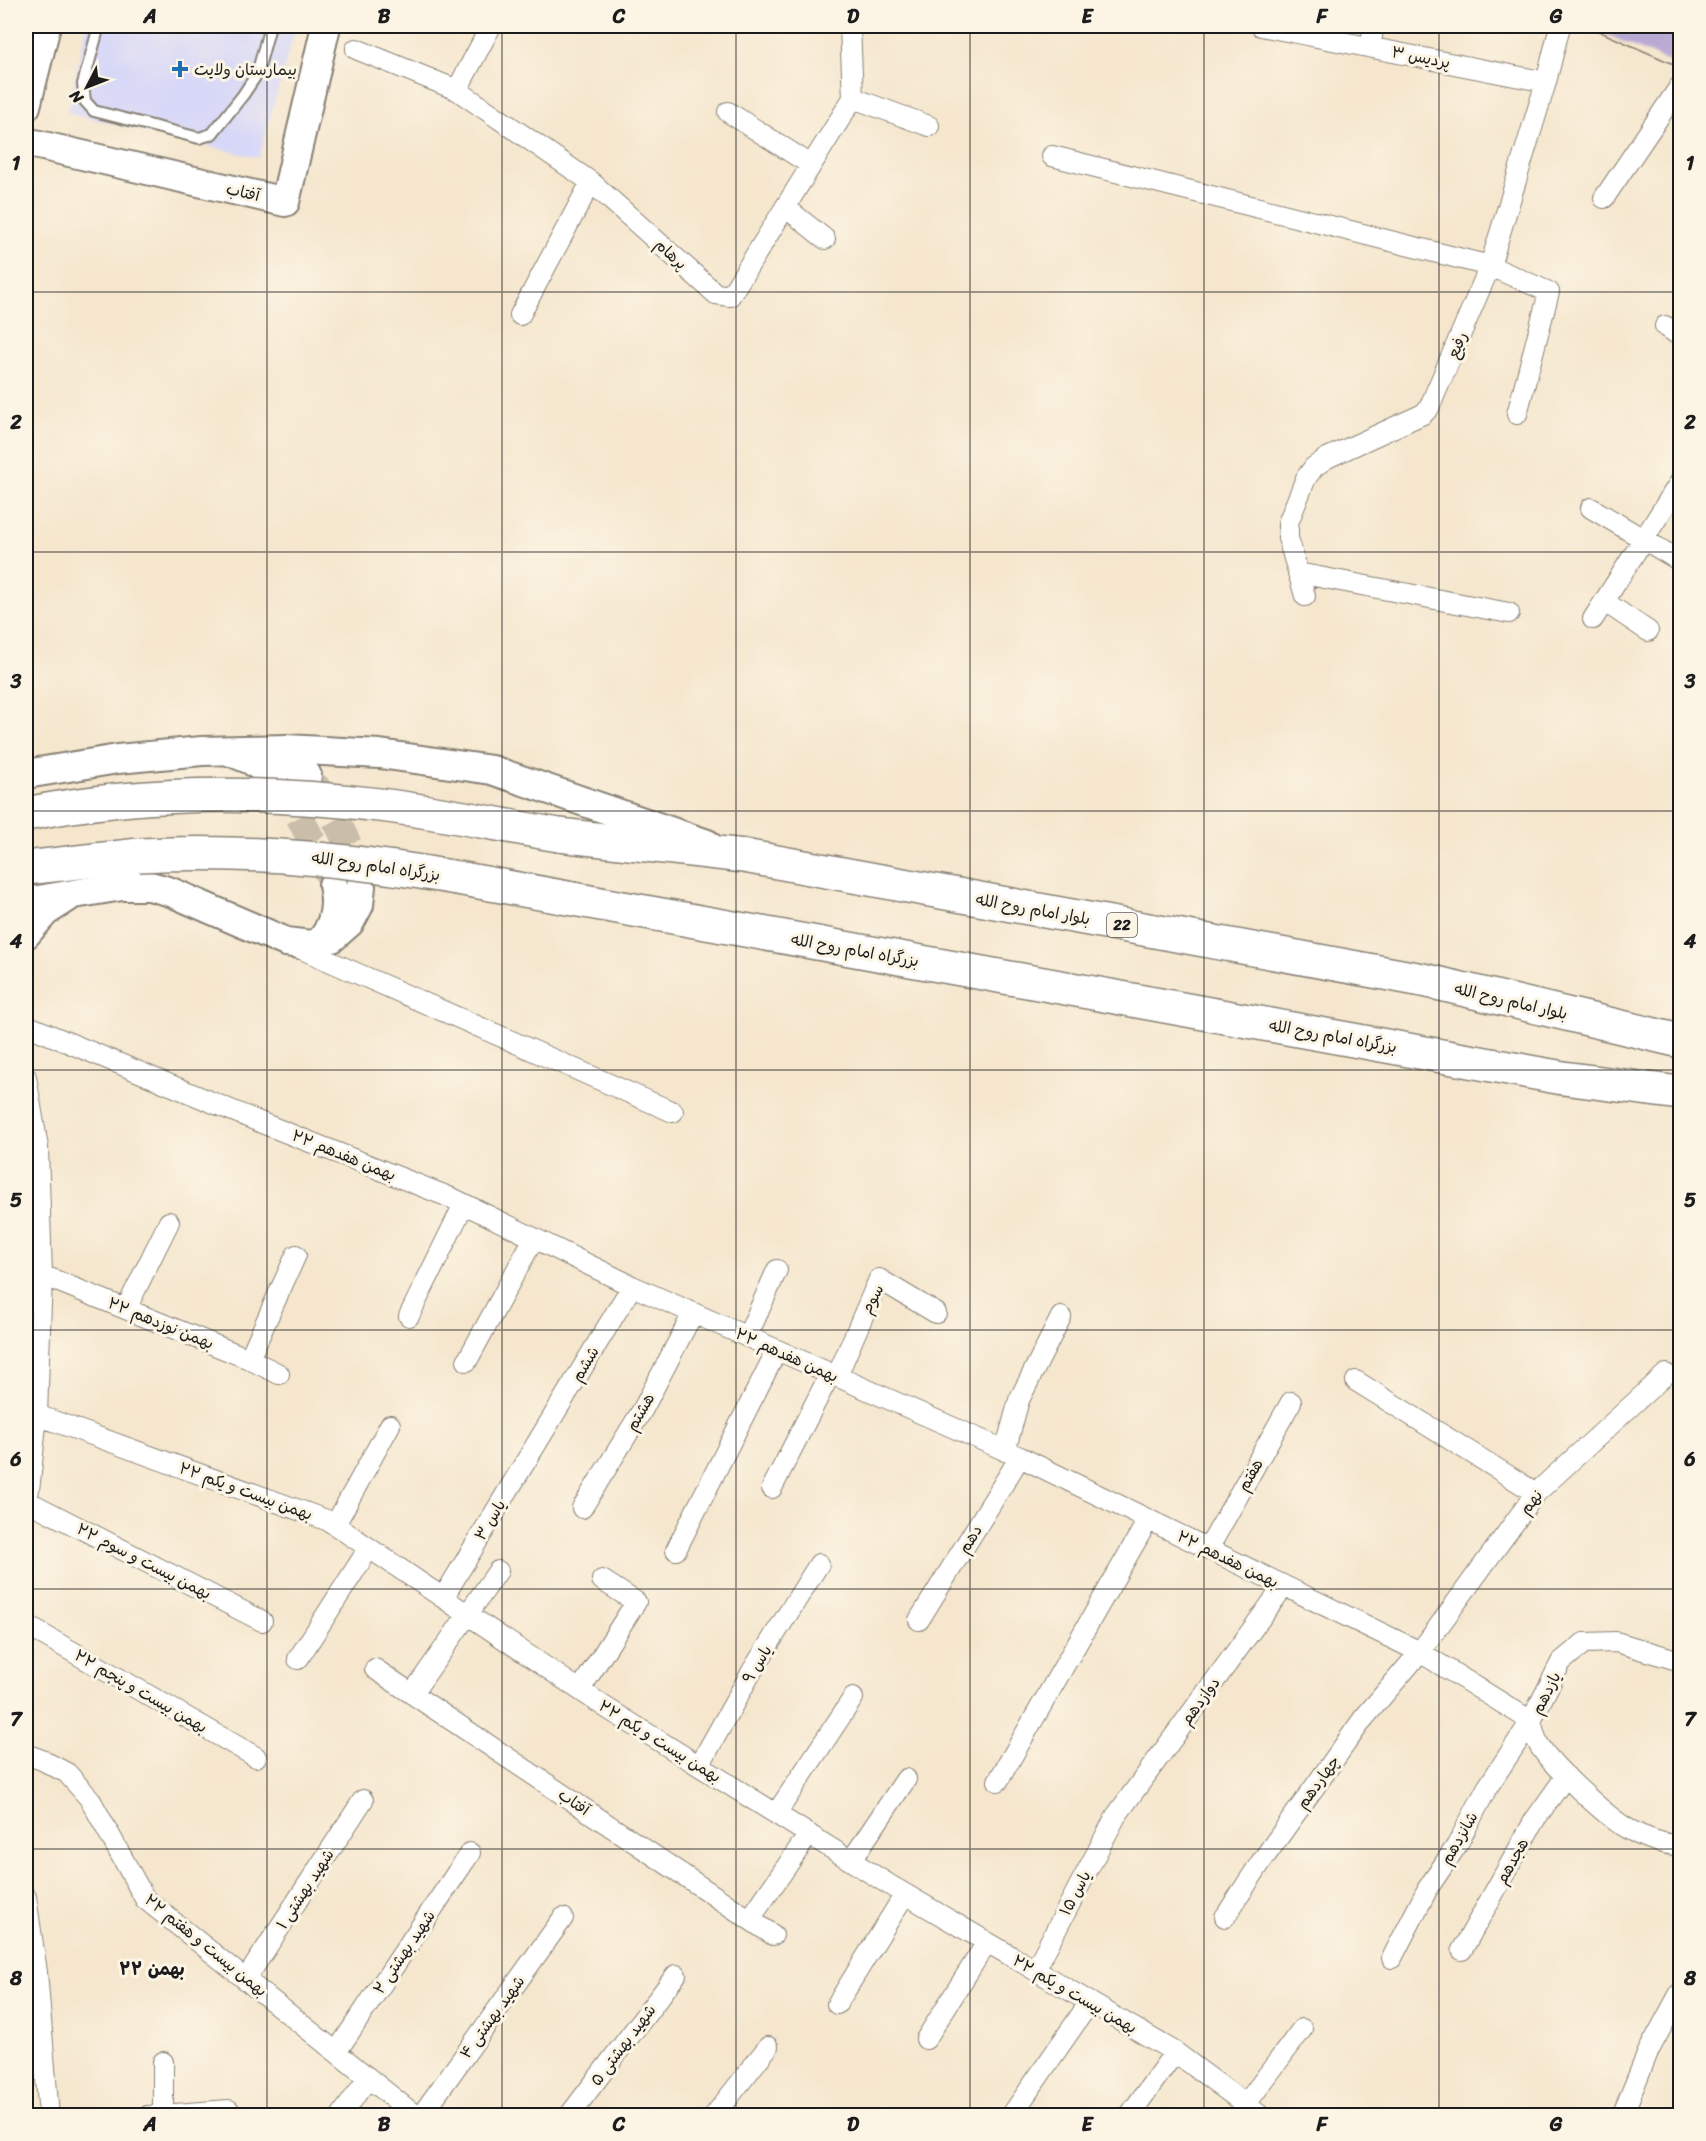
<svg xmlns="http://www.w3.org/2000/svg" width="1706" height="2141" font-family="Sriracha,'Playpen Sans Arabic',sans-serif">
<style>
.built{fill:#d7d7f8}
.building{fill:#b8a8d4}
.lines{fill:none;stroke-linecap:round;stroke-linejoin:round}
.secondary-tunnel{stroke:#cabeaa;stroke-width:28;stroke-dasharray:28 14;stroke-linecap:butt}
.lane-casing{stroke:#888174;stroke-width:14}
.street-casing{stroke:#888174;stroke-width:22}
.secondary-casing{stroke:#888174;stroke-width:32}
.highway-casing{stroke:#888174;stroke-width:36}
.lane{stroke:#fff;stroke-width:10}
.street{stroke:#fff;stroke-width:20}
.secondary{stroke:#fff;stroke-width:28}
.highway{stroke:#fff;stroke-width:33}
.highway-bridge-casing{stroke:#888174;stroke-width:36;stroke-linecap:butt}
.highway-bridge{stroke:#fff;stroke-width:33}
.grid{fill:none;stroke:#1c1c1c;stroke-width:1.5;stroke-opacity:0.55}
.poi-dot{fill:#1f6fb2;stroke:#fcf5e5;stroke-width:2}
.labels{text-anchor:middle;dominant-baseline:central;stroke-width:6;stroke-linejoin:round;paint-order:stroke}
.shield{fill:#fcf5e5;stroke:#5f5d58;stroke-width:1.5}
.shield-label{font-size:15px;font-weight:bold;fill:#1c1c1c}
.street-label{font-size:16px;fill:#1c1c1c;stroke:#fcf5e5}
.poi-label{font-size:16px;fill:#1c1c1c;stroke:#fcf5e5;text-anchor:start}
.neighbourhood-label{font-size:18px;font-weight:bold;fill:#1c1c1c;stroke:#fcf5e5}
.neatline{fill:none;stroke:#1c1c1c;stroke-width:2}
.grid-label{font-size:20px;text-anchor:middle;font-weight:bold;fill:#1c1c1c}
</style>
<rect width="100%" height="100%" fill="#fcf5e5"/>
<filter id="ink" filterUnits="userSpaceOnUse"><feTurbulence type="fractalNoise" baseFrequency=".0167" numOctaves="2"/><feDisplacementMap in="SourceGraphic" scale="12" xChannelSelector="R" yChannelSelector="G"/><feConvolveMatrix kernelMatrix="1 2 1 2 8 2 1 2 1" color-interpolation-filters="sRGB"/></filter>
<filter id="wash" filterUnits="userSpaceOnUse"><feTurbulence type="fractalNoise" baseFrequency=".008" numOctaves="4" result="noise"/><feDisplacementMap in="SourceGraphic" scale="24" xChannelSelector="R" yChannelSelector="G"/><feGaussianBlur stdDeviation="1.35" result="paint"/><feColorMatrix in="noise" values="0 0 0 0 0 0 0 0 0 0 0 0 0 0 0 0 0 1.4 0 .05"/><feComposite in="paint" operator="in"/></filter>
<g filter="url(#wash)">
<rect width="100%" height="100%" fill="#f5e6cd"/>
<path class="built" d="M87 26H296L259 158 67 113Z"/>
<g id="blocks">
<path class="building" d="M1587 26H1680V67Z"/>
</g>
</g>
<g filter="url(#ink)">
<use href="#blocks" fill-opacity="0" stroke="#888174" stroke-width="1.5"/>
<g class="lines">
<path class="secondary-tunnel" d="M278 781 291 800 330 877
M314 784C329 803 356 857 361 880"/>
<g class="lane-casing">
<path id="lane" d="M99 26 83 84 85 101 94 111 199 138 212 134 243 95 257 74 270 26"/>
</g>
<g class="street-casing">
<path id="street" d="M1261 26 1546 82
M1370 47 1374 26
M356 49 457 90 591 182 716 294 730 296 853 98 850 26
M457 90 491 26
M853 98 929 126
M728 112 811 165
M1052 156 1490 266 1549 292 1517 414
M1604 198 1680 86
M785 207 825 239
M520 315 591 182
M1665 326 1680 336
M1591 508 1680 561
M1298 573 1509 613
M1305 596 1288 538V523L1306 478 1314 467 1327 458 1423 414 1429 408 1490 266 1546 82 1560 26
M1605 602 1648 631
M1593 619 1680 482
M297 947 673 1112
M26 1025 262 1123 454 1199 632 1286 1020 1457 1420 1652 1531 1721
M26 1077 38 1147 42 1275 37 1415 30 1482 26 1509
M42 1275 249 1359 279 1374
M126 1309 169 1222
M409 1316 464 1204
M747 1337 777 1270
M249 1359 296 1255
M467 1361 534 1238
M837 1376 879 1279 936 1313
M1356 1381 1536 1493
M37 1415 329 1521 605 1707 893 1887 1175 2052 1261 2116
M1005 1451 1019 1400 1061 1317
M772 1488 830 1374
M27 1501 262 1621
M582 1508 643 1409 693 1313
M335 1525 390 1425
M1208 1549 1291 1402
M676 1550 777 1350
M443 1598 632 1286
M919 1620 1020 1457
M26 1625 256 1757
M298 1659 369 1548
M375 1669 773 1935
M580 1690 636 1602 602 1580
M412 1694 498 1571
M1531 1721C1533 1728 1535 1737 1538 1743 1548 1763 1608 1818 1628 1829 1644 1838 1663 1844 1680 1846
M26 1754 42 1760 67 1773 90 1799 145 1899 416 2116
M699 1766 752 1671 819 1564
M998 1781 1148 1520
M776 1814 853 1698
M851 1861 906 1779
M26 1897 37 1972 49 2116
M1225 1917 1261 1862 1363 1719 1420 1652 1536 1493 1666 1374
M750 1919 809 1834
M1462 1950 1534 1821 1566 1776
M1392 1958 1428 1888 1457 1845 1487 1788 1531 1721 1561 1662 1584 1643 1616 1642 1677 1660 1680 1662
M1035 1970 1116 1816 1284 1586
M246 1979 363 1800
M837 2004 905 1894
M926 2039 987 1942
M337 2051 470 1853
M163 2115V2062
M148 2116 229 2110
M341 2116 368 2078
M421 2116 563 1918
M569 2116 676 1975
M714 2116 768 2047
M1011 2116 1090 2002
M1129 2116 1175 2052
M1237 2116 1302 2029
M1622 2116 1648 2052 1680 1993"/>
</g>
<g class="secondary-casing">
<path id="secondary" d="M26 106 46 26
M26 142 285 202 326 26
M231 752 251 760 274 777
M268 752 291 762 307 776
M26 774 118 759 202 751 286 749 380 754 492 770 707 844
M26 902 122 886H150L171 892 286 942 310 945 332 938 350 922 359 905 361 886
M26 934 45 912 67 898
M321 941C334 925 338 906 333 885"/>
</g>
<g class="highway-casing">
<path id="highway" d="M559 835 744 856 1428 981 1680 1041
M26 868 139 855
M485 883 1563 1078 1680 1093"/>
</g>
<use href="#lane" class="lane"/>
<use href="#street" class="street"/>
<use href="#secondary" class="secondary"/>
<use href="#highway" class="highway"/>
<g class="highway-bridge-casing">
<path id="highway-bridge" d="M26 814C141 791 263 791 379 805 440 812 499 825 559 835
M139 855C260 849 366 861 485 883"/>
</g>
<use href="#highway-bridge" class="highway-bridge"/>
</g>
</g>
<path class="grid" d="M267 26V2116M502 26V2116M736 26V2116M970 26V2116M1204 26V2116M1439 26V2116M26 292H1680M26 552H1680M26 811H1680M26 1070H1680M26 1330H1680M26 1589H1680M26 1849H1680"/>
<path class="poi-dot" d="M177 60h6v6h6v6h-6v6h-6v-6h-6v-6h6z"/>
<g class="labels">
<rect class="shield" x="1107" y="913" width="30" height="24" rx="4.5"/>
<g class="shield-label">
<text x="1122" y="925">22</text>
</g>
<g class="street-label">
<text transform="translate(1421 57) rotate(11)">پردیس ۳</text>
<text transform="translate(243 192) rotate(13)">آفتاب</text>
<text transform="translate(671 254) rotate(42)">پرهام</text>
<text transform="translate(1457 345) rotate(-67)">رفیع</text>
<text transform="translate(376 866) rotate(8)">بزرگراه امام روح الله</text>
<text transform="translate(1033 909) rotate(10)">بلوار امام روح الله</text>
<text transform="translate(855 950) rotate(10)">بزرگراه امام روح الله</text>
<text transform="translate(1511 1001) rotate(13)">بلوار امام روح الله</text>
<text transform="translate(1333 1036) rotate(10)">بزرگراه امام روح الله</text>
<text transform="translate(344 1155) rotate(22)">۲۲ بهمن هفدهم</text>
<text transform="translate(872 1299) rotate(-62)">سوم</text>
<text transform="translate(161 1323) rotate(22)">۲۲ بهمن نوزدهم</text>
<text transform="translate(787 1355) rotate(24)">۲۲ بهمن هفدهم</text>
<text transform="translate(585 1364) rotate(-59)">ششم</text>
<text transform="translate(640 1412) rotate(-60)">هشتم</text>
<text transform="translate(1250 1475) rotate(-60)">هفتم</text>
<text transform="translate(246 1491) rotate(20)">۲۲ بهمن بیست و یکم</text>
<text transform="translate(1531 1502) rotate(-51)">نهم</text>
<text transform="translate(490 1520) rotate(-59)">یاس ۳</text>
<text transform="translate(970 1539) rotate(-58)">دهم</text>
<text transform="translate(1228 1559) rotate(26)">۲۲ بهمن هفدهم</text>
<text transform="translate(144 1561) rotate(27)">۲۲ بهمن بیست و سوم</text>
<text transform="translate(757 1664) rotate(-59)">یاس ۹</text>
<text transform="translate(141 1691) rotate(30)">۲۲ بهمن بیست و پنجم</text>
<text transform="translate(1546 1693) rotate(-63)">یازدهم</text>
<text transform="translate(1200 1701) rotate(-54)">دوازدهم</text>
<text transform="translate(660 1741) rotate(32)">۲۲ بهمن بیست و یکم</text>
<text transform="translate(1318 1782) rotate(-54)">چهاردهم</text>
<text transform="translate(574 1802) rotate(34)">آفتاب</text>
<text transform="translate(1459 1838) rotate(-60)">شانزدهم</text>
<text transform="translate(1512 1861) rotate(-61)">هجدهم</text>
<text transform="translate(305 1889) rotate(-57)">شهید بهشتی ۱</text>
<text transform="translate(1075 1893) rotate(-62)">یاس ۱۵</text>
<text transform="translate(206 1945) rotate(39)">۲۲ بهمن بیست و هفتم</text>
<text transform="translate(404 1952) rotate(-56)">شهید بهشتی ۲</text>
<text transform="translate(1075 1994) rotate(30)">۲۲ بهمن بیست و یکم</text>
<text transform="translate(492 2017) rotate(-54)">شهید بهشتی ۴</text>
<text transform="translate(623 2045) rotate(-53)">شهید بهشتی ۵</text>
</g>
<g class="poi-label">
<text x="194" y="69">بیمارستان ولایت</text>
</g>
<g class="neighbourhood-label">
<text x="152" y="1969">۲۲ بهمن</text>
</g>
</g>
<rect width="1706" height="2141" fill="none" stroke="#fcf5e5" stroke-width="66"/>
<g transform="translate(87 87) rotate(228)" stroke="#fcf5e5" stroke-width="4.5" paint-order="stroke">
<path d="M0-4.5L10 22L0 15L-10 22Z" fill="#1c1c1c"/>
<text y="-9" font-size="16" font-weight="bold" text-anchor="middle" fill="#1c1c1c">N</text>
</g>
<rect x="33" y="33" width="1640" height="2075" class="neatline"/>
<g class="grid-label">
<text x="150" y="23">A</text>
<text x="384" y="23">B</text>
<text x="619" y="23">C</text>
<text x="853" y="23">D</text>
<text x="1087" y="23">E</text>
<text x="1322" y="23">F</text>
<text x="1556" y="23">G</text>
<text x="16" y="170">1</text>
<text x="1690" y="170">1</text>
<text x="16" y="429">2</text>
<text x="1690" y="429">2</text>
<text x="16" y="688">3</text>
<text x="1690" y="688">3</text>
<text x="16" y="948">4</text>
<text x="1690" y="948">4</text>
<text x="16" y="1207">5</text>
<text x="1690" y="1207">5</text>
<text x="16" y="1466">6</text>
<text x="1690" y="1466">6</text>
<text x="16" y="1726">7</text>
<text x="1690" y="1726">7</text>
<text x="16" y="1985">8</text>
<text x="1690" y="1985">8</text>
<text x="150" y="2131">A</text>
<text x="384" y="2131">B</text>
<text x="619" y="2131">C</text>
<text x="853" y="2131">D</text>
<text x="1087" y="2131">E</text>
<text x="1322" y="2131">F</text>
<text x="1556" y="2131">G</text>
</g>
</svg>
